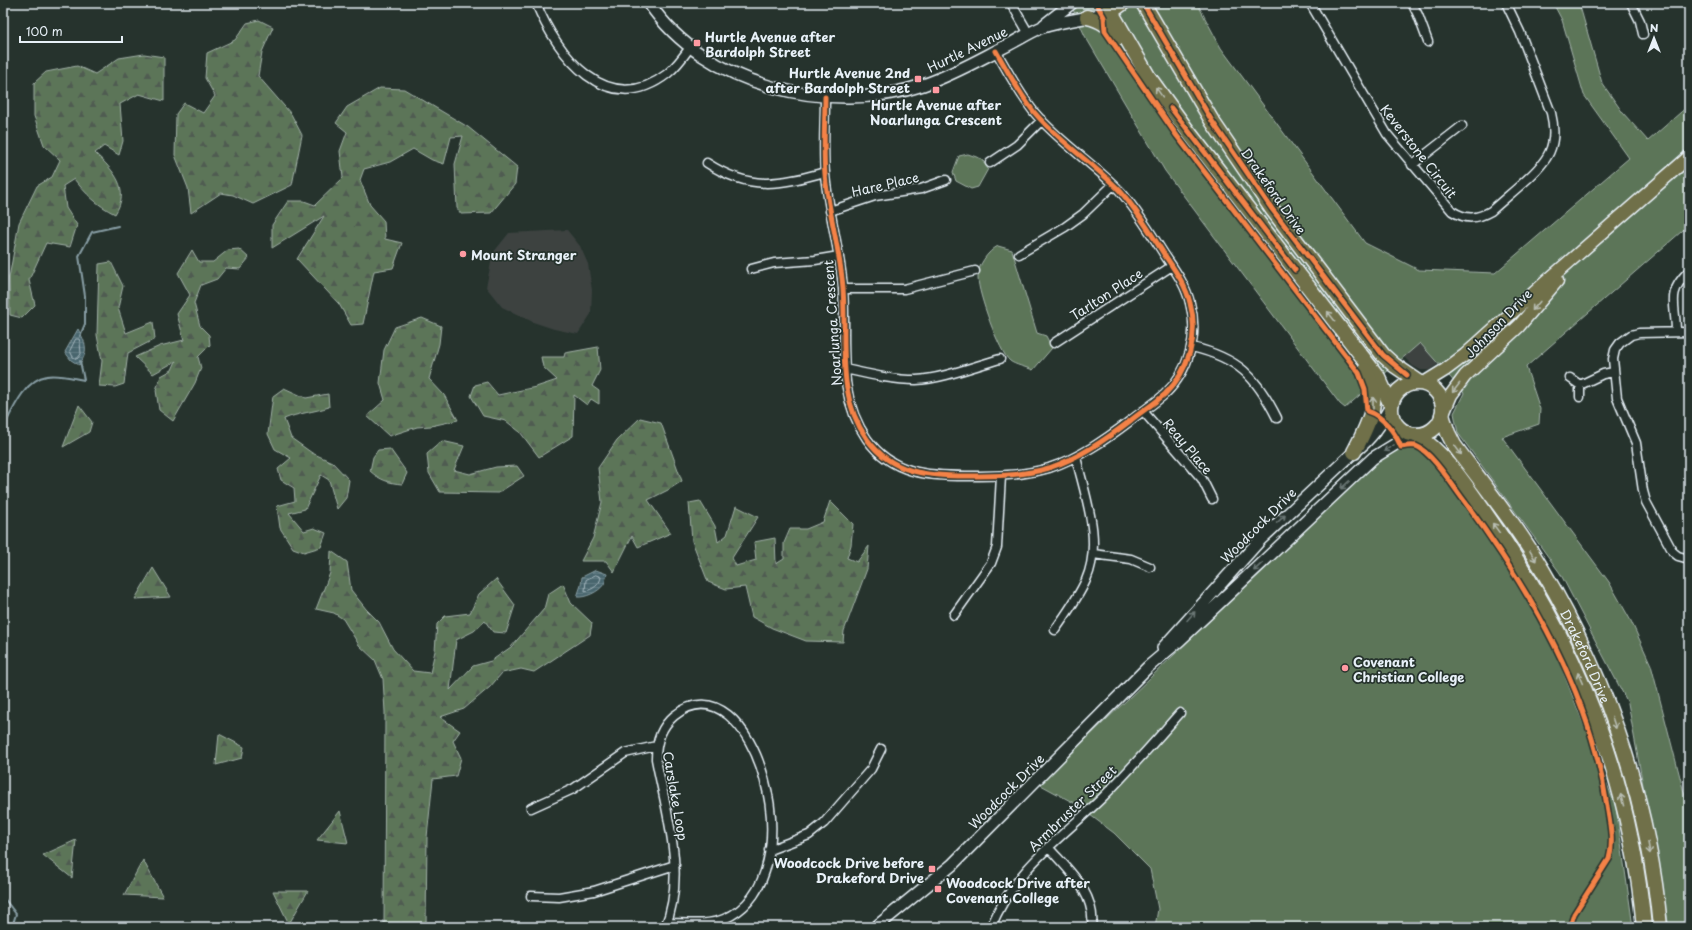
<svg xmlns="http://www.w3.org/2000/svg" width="1692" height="930" font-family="'Playpen Sans',sans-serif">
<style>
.built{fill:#3c4240}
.green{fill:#5c7459;stroke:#a2b2a8}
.forest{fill:url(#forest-firs);stroke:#a2b2a8}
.water{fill:url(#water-rules);stroke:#889ea5}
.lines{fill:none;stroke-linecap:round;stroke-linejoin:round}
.shore{stroke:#a8b9c1;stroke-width:1}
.stream{stroke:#889ea5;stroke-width:2}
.street-casing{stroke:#e8f1f8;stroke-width:11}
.secondary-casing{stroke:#e8f1f8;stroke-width:14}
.primary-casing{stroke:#e8f1f8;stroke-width:15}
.highway-casing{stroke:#e8f1f8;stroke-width:17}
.street{stroke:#26332d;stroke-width:8}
.secondary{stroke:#26332d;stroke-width:11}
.primary{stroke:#6f704a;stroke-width:12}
.highway{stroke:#6f704a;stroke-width:14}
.cycleway-casing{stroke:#26332d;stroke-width:8}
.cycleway{stroke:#f48246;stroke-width:5}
.oneway{stroke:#b8bdb2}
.oneway2{stroke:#6a7674}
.poi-dot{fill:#ff9aa2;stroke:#26332d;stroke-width:1.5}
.labels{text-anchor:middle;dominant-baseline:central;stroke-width:3.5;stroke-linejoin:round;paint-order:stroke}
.poi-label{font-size:13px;font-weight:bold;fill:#e8f1f8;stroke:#26332d;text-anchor:start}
.street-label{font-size:13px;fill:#e8f1f8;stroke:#26332d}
</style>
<defs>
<pattern id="forest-firs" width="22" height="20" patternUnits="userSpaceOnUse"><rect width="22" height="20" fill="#5c7459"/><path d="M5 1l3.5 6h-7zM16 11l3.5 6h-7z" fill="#505c51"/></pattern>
<pattern id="water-rules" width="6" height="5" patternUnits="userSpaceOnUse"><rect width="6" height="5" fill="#48666e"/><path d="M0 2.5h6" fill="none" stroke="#627c83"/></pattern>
</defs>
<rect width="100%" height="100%" fill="#26332d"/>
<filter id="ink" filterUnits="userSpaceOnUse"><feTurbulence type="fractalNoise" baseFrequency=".025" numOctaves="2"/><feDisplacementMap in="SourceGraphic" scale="8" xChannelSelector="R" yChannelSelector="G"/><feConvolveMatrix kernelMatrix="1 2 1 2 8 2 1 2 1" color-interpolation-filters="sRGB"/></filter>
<g filter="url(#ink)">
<path class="built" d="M567 230 580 246 588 264 592 290 591 314 578 334 554 329 533 322 502 307 486 287 493 253 509 233Z
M1420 343 1438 364 1429 370H1421L1413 366 1404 357Z"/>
<path class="green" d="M1070 3H1197L1221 48 1365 243 1419 270 1495 273 1629 158 1584 95 1562 20 1553 3H1579L1602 83 1623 113 1648 141 1689 105V225L1526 367 1540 409 1539 424 1502 437 1609 582 1631 621 1651 665 1689 812V927H1669L1628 703 1560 573 1458 433 1454 413 1464 393 1420 343 1345 408 1340 404 1165 171 1085 36Z
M968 154 982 159 988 169 978 187 971 189 956 181 953 172 959 156Z
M998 246 1012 250 1037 333 1046 336 1052 348 1033 370C1026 367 1015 365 1010 361 999 352 978 293 978 278 977 266 988 251 998 246Z
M1417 442 1537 605 1616 807 1633 927H1155L1158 909 1150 869 1114 833 1074 803 1039 784 1355 482 1384 456Z"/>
<path class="forest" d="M259 20 273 27 262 52 258 76 291 114 302 135 292 185 253 204 233 195 221 193 191 213 188 188 175 155 176 114 184 103 203 113 215 96 205 78 207 53 235 40 247 23Z
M144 54 164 57V101L139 94 120 104 123 141 119 155 104 146 95 153C114 171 131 189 115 214 97 205 86 194 74 179L63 186 66 208 77 225 70 247 46 243 29 280 35 305 22 318 10 315 9 278 19 223 37 186 52 177 60 160 44 145 34 116V83L46 72 77 66 95 74 119 58Z
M380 88 404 89 468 127 517 167 515 184 491 213 461 214 457 208 455 164 463 136 451 137 444 164 432 160 413 149 390 162 364 169 360 180 370 205 384 221 385 239 402 243 393 268 374 271 363 324 351 325 339 304 297 259 324 216 272 248V225L288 201H304L315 205 343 178 340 151 347 132 336 123 347 107Z
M239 249 249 258 240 269 226 268 217 279 201 285 194 303 200 326 209 335 210 345 198 357 201 368 195 383 173 421 159 410 156 390 161 376 172 370 176 361 153 374 135 357 160 346 184 340 177 314 190 295 178 273 192 250 199 262H213L228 250Z
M111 262 123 286 118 308 126 333 153 322 155 339 128 353 124 384 115 387 99 386 102 361 97 335 99 264Z
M422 318 441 326 439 344 429 379 444 395 458 420 431 426 417 427 389 436 367 416 385 400 380 383 384 350 395 327Z
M598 347 600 370 592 386 599 391V404L591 399 587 405 574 395 573 436 539 457 520 432 506 421 483 416 471 396 475 385 487 382 498 395 536 387 557 380 543 367 541 357H564L565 353Z
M284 388 306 398 328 394 329 407C314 412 298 413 284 419L291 438 312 453 332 462 349 480 346 498 337 509 329 480 321 475 305 509 289 513 304 531 314 528 326 533 321 547 304 552 293 548 280 528 277 506 295 501 294 488 281 480 278 469 291 458 275 449 268 434 273 396Z
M79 405 92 422 89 432 63 447Z
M640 418 661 423 682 481 668 490 648 500 671 533 638 547 632 536 614 572 606 561H581L593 538 602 502 598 468 617 440Z
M442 441 464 446 454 470 470 474 496 467 517 466 524 476 498 493 440 492 429 473 427 454Z
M390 449 407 473 402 484C389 483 380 480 370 471L373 457 378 450Z
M700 501 715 526 718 542 727 535 736 506 758 517 732 558 736 566 756 560 754 542 775 538 776 564 784 559V543L790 529H806L823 522 830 501 853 524 851 545 847 558 857 562 869 546 867 569 844 631 843 642 806 641 772 628 752 617 745 587 726 589 708 582 692 541 689 503Z
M331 551 347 562 351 590 366 609 379 622 393 649 413 671 430 673 435 651 437 624 445 616 470 613 479 594 496 579 515 605 506 633 493 632 485 621 474 631 456 640 450 690 473 666 491 661 511 647 544 609 548 594 563 584 571 603 592 623 590 635 534 672 521 669 502 673 490 687 464 709 440 717 460 731 453 741 461 758 456 776 433 779 427 837 426 927H384L385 712 383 679 375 660 359 645 343 619 334 613 316 609 330 573Z
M153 568 171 597 135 599Z
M219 734 244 747 242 758 216 765Z
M340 811 348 843 317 840Z
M76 840 72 878 43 855Z
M143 860 163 897 124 895Z
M273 891H308L289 924Z"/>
<path class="water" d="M78 329C86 343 89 351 79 365L71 360 65 352Z
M596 570 607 574C606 577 605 582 604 584 599 592 585 598 577 597L581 585 582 577Z"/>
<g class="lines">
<path class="shore" d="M76 339H79L80 342 81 354 77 359 73 357 70 351Z
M596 575 601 577C600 585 592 590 585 591L586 580Z"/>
<path class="stream" d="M80 336 85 324V296L79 256 92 232 118 226
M3 429C12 411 25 379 47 376 58 374 73 378 84 380L80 361
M3 897 16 914 12 927"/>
<g class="street-casing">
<path id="street" d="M536 3C557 55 607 120 667 74 677 66 684 56 691 46
M1011 3 1029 34
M1310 3 1387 134 1452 211C1466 220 1477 219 1491 211 1502 201 1513 192 1524 182 1548 161 1559 146 1551 113L1520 32 1506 3
M1412 3 1418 15 1428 42
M1631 3 1640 21 1643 34
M825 97C825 122 823 149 825 174 828 209 838 243 842 278 849 333 833 391 867 439 892 474 928 476 966 476 994 476 1022 476 1049 468 1079 458 1105 440 1130 421 1141 412 1154 404 1165 394 1189 371 1199 335 1190 303 1186 285 1174 269 1164 254 1150 232 1137 210 1120 191 1093 163 1059 142 1034 112 1019 93 1008 72 996 51
M707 163C750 191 778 185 825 172
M990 163 1017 145 1042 120
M1412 165 1462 126
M830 211 875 196 921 189 946 180
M1019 254 1065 227 1083 214 1113 185
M751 269 774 263 815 260 839 256
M843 289H904L975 271
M1676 332C1676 304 1666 294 1688 272
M1689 332 1639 333 1631 335 1620 343 1615 350 1613 359 1617 398 1636 443 1643 491 1646 502 1673 552 1678 556 1689 559
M1054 343 1172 266
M1192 347C1238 358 1256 376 1277 418
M845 369C868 374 892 380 916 380 941 379 975 366 1000 359
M1570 378 1580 385V397
M1580 385 1603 374 1614 372
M1143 411 1202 479 1212 499
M1093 554 1131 559 1150 567
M954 615 991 563 997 547 1001 476
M1055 630C1066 614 1078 598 1086 580 1103 541 1085 496 1076 457
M531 808 573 789 625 753 656 746
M1048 847C1068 870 1096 893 1092 927
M769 850 809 835 824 823 871 769 881 749
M531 896 559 897 594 891 675 865
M665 927C687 875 666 812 656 759 656 742 661 727 674 716 752 652 820 879 724 919 707 926 685 923 667 923
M991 927C1016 867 1059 840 1103 797 1130 770 1155 741 1180 713"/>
</g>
<g class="secondary-casing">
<path id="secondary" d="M649 3C705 87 831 116 923 85 953 75 980 59 1008 45 1018 40 1029 33 1040 28 1063 20 1088 19 1111 12
M1044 25 1072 3
M1163 648 1260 540 1354 452C1371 439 1381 424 1391 406
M876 927 952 865 1148 667 1180 640 1373 458 1399 442 1415 435"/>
</g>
<g class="primary-casing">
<path id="primary" d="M1424 383 1445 370 1465 355 1546 282 1689 157
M1443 414 1451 395 1465 376 1519 326 1557 281"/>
</g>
<g class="highway-casing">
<g id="highway">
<path d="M1106 3 1148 76 1187 130 1378 377 1391 405"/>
<path d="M1143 3 1212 121 1272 209 1383 355 1394 365 1419 382"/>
<path d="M1111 12 1123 3"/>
<path d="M1087 17C1101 20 1110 26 1118 38"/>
<circle cx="1417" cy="409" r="26"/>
<path id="s1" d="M1442 415 1448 433 1454 445C1479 479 1506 512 1529 548 1601 662 1648 792 1660 927"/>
<path d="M1417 435C1446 454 1466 486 1486 514 1574 637 1630 776 1644 927"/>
<path d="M1354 452C1368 425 1383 399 1365 370"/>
</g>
</g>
<use href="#street" class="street"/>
<use href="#secondary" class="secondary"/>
<use href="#primary" class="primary"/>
<use href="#highway" class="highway"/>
<g class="cycleway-casing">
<path id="cycleway" d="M1096 3 1104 17 1105 31 1177 136 1359 373 1365 389 1367 411C1383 416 1395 432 1401 447 1406 446 1411 445 1416 446 1432 452 1454 488 1465 502 1531 592 1591 694 1607 806 1610 824 1614 842 1609 859L1574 914 1570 927
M1143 3 1212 121 1272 209 1383 355 1407 375
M825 97C825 122 823 149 825 174 828 209 838 243 842 278 849 333 833 391 867 439 892 474 928 476 966 476 994 476 1022 476 1049 468 1079 458 1105 440 1130 421 1141 412 1154 404 1165 394 1189 371 1199 335 1190 303 1186 285 1174 269 1164 254 1150 232 1137 210 1120 191 1093 163 1059 142 1034 112 1019 93 1008 72 996 51
M1171 108 1295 270"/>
</g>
<use href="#cycleway" class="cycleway"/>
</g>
<defs><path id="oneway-shaft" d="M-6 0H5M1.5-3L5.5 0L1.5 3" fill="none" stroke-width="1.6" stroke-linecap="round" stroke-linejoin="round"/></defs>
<g class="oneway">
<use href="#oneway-shaft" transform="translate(1159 92) rotate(-125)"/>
<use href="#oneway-shaft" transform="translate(1536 306) rotate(130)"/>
<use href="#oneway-shaft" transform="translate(1331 316) rotate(-128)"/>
<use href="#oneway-shaft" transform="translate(1456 388) rotate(128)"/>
<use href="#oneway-shaft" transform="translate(1373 403) rotate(-90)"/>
<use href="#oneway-shaft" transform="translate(1458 450) rotate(54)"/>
<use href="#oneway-shaft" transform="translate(1496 528) rotate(-126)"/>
<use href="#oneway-shaft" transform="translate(1533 556) rotate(59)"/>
<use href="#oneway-shaft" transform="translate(1580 678) rotate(-113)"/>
<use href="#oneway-shaft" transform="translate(1614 723) rotate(71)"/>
<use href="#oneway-shaft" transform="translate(1622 800) rotate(-105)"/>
<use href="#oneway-shaft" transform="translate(1649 848) rotate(80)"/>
</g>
<g class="oneway2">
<use href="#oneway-shaft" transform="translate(1389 448) rotate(148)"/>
<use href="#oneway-shaft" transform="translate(1345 485) rotate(137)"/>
<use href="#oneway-shaft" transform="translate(1281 519) rotate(-43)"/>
<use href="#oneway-shaft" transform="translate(1258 567) rotate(137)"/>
<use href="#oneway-shaft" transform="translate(1191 616) rotate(-48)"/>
</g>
</g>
<g class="poi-dot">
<rect x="693" y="39" width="8" height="8" rx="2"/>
<rect x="914" y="75" width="8" height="8" rx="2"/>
<rect x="932" y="86" width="8" height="8" rx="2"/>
<circle cx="463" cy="254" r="4"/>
<circle cx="1345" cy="668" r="4"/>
<rect x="928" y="865" width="8" height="8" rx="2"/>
<rect x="934" y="885" width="8" height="8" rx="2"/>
</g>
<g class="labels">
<g class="poi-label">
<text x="705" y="36">Hurtle Avenue after<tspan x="705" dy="15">Bardolph Street</tspan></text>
<text x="910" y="72" text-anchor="end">Hurtle Avenue 2nd<tspan x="910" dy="15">after Bardolph Street</tspan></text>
<text x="936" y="104" text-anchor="middle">Hurtle Avenue after<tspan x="936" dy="15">Noarlunga Crescent</tspan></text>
<text x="471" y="254">Mount Stranger</text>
<text x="1353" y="661">Covenant<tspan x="1353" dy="15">Christian College</tspan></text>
<text x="924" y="862" text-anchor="end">Woodcock Drive before<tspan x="924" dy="15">Drakeford Drive</tspan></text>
<text x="946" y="882">Woodcock Drive after<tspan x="946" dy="15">Covenant College</tspan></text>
</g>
<g class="street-label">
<text transform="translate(967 49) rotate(-26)">Hurtle Avenue</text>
<text transform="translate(1419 151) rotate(52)">Keverstone Circuit</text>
<text transform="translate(885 184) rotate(-13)">Hare Place</text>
<text transform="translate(1274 191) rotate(55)">Drakeford Drive</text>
<text transform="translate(1106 294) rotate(-33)">Tarlton Place</text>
<text transform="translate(832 323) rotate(-94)">Noarlunga Crescent</text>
<text transform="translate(1498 323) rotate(-46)">Johnson Drive</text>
<text transform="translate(1188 446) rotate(50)">Reay Place</text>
<text transform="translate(1258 525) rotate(-45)">Woodcock Drive</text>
<text stroke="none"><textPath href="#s1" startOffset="282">Drakeford Drive</textPath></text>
<text transform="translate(1006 791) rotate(-45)">Woodcock Drive</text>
<text transform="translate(676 796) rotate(80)">Carslake Loop</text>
<text transform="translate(1072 808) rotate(-44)">Armbruster Street</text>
</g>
</g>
<rect width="1692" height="930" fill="none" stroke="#26332d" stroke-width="16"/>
<rect x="8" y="8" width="1676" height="914" fill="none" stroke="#e8f1f8" stroke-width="1.5" filter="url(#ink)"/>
<g transform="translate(1654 38)" stroke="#26332d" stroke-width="3" paint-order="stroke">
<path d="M0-3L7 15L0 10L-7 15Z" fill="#e8f1f8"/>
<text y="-6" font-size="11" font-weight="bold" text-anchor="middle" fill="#e8f1f8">N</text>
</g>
<path d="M20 36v6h102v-6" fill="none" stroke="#e8f1f8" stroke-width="2"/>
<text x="26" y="36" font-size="12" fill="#e8f1f8" stroke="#26332d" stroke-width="3" paint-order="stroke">100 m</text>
</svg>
